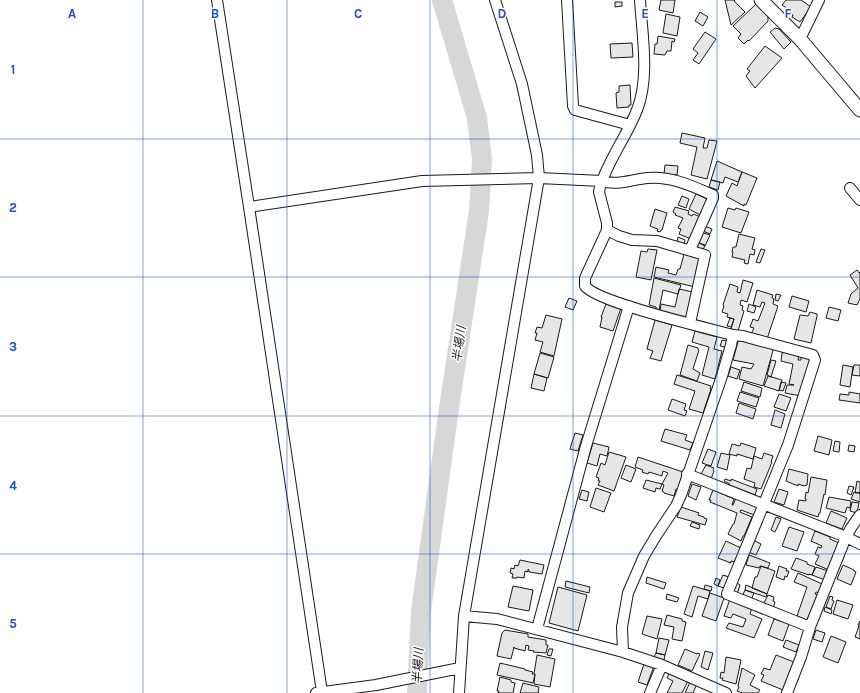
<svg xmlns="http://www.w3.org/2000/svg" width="860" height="693" font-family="Karla,'Noto Sans JP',sans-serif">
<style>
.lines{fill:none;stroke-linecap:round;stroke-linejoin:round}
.river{stroke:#d7d7d7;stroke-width:20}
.building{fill:#e6e6e6;stroke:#1a1a1a}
.minor-casing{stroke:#1a1a1a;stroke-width:12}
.tertiary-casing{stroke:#1a1a1a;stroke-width:15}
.minor{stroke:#fff;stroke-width:10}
.tertiary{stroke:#fff;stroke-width:13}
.grid{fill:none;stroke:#1d4ed8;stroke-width:1;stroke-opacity:0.55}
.labels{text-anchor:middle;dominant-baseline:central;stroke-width:3;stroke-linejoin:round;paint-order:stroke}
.water-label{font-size:12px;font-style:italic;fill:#1a1a1a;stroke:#fff}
.grid-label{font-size:13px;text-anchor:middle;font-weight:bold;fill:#1d4ed8;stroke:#fff;stroke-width:3;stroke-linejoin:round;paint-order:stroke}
</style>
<rect width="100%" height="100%" fill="#fff"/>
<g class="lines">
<path class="river" d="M417 693 421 611 449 408 479 211 482 159 477 118 442 0"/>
</g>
<path class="building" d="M661 0H675L673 13 659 10Z
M725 0H735L734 1 745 12 731 25Z
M786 0H801L811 7 800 22 792 17 793 15 790 13 791 11 782 5Z
M615 2H622V6L615 7Z
M756 4 768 16V21L749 41 748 40 744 44 738 38 741 34 733 26Z
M700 12 708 17 703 26 695 21Z
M666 14 680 17 677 36 663 33Z
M775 28 779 29 791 42 784 49 770 32Z
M705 32 716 39 699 64 693 60 698 53 693 49Z
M658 36 675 39 674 42 672 41 671 51H667L665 55 654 54 655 44H657Z
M632 43 633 57 611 58 610 44Z
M765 46 782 58 755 88 746 76 750 71 747 69Z
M630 85 631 105H629V107L617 108 616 93 619 92V86Z
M682 133 705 138 703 148H707L709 140 717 141 707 179 691 175 697 147 680 143Z
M717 161 742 172 738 182 725 177 723 183 711 180Z
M665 165 678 166 677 175 664 174Z
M742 172 757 178 746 205 744 204V206L726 196 732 183 737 186Z
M711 180 720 182 718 190 709 187Z
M696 194 709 200 702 216 689 209Z
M682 196 689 199 686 208 678 205Z
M675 207 689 211 688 214 692 216 693 214 701 217 691 239 679 234 681 229 678 228 683 218 675 215 676 214 673 212Z
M728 208 735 210 736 208 749 212 741 233 722 227Z
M655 209 667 213 662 230H661L660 232 657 231 658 229 650 226Z
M705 226 712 229 710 234 703 231Z
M701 232 710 235 705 246 697 242Z
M739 234 755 238 752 249 755 250 754 255 750 254 748 264 744 263 745 260 732 257 733 252H732L733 247H736Z
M678 237 685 240 684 245 677 242Z
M697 242 705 245 703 250 695 247Z
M648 249 657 250 651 280 636 277 641 251 647 252Z
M761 249 765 250 760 263 756 262Z
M684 254 701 258 695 287 654 277 656 267 669 270 668 273 676 275 678 269H680Z
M857 270 859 273 860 272V299L857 305 848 303 851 294 858 288 850 275Z
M654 278 681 285 678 294 663 290 659 310H656V307L649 305Z
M743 280 753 283 747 302 741 300 740 305 743 306 742 310 744 311 738 331 731 329 734 319 727 317 728 314 722 312 724 306 723 305 730 284 738 287 737 292 740 293Z
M679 289 693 292 687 318 660 311 661 304 675 307Z
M757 290 773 295 772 298 774 299 773 304 778 306 767 339 751 334 754 328 750 327 753 319 758 321 765 303 762 302 760 307 753 305Z
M776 294 781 295 778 301 775 300Z
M792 296 809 301 806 312 789 307Z
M569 298 577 301 573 310 565 307Z
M606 304 621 308 613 331 600 327 602 317H601Z
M749 304 756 307 754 313 747 311Z
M829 307 841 310 838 321 826 318Z
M810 312 817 314V316L811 343 794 339 800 315 808 316Z
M546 315 562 319 554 356 540 352 543 342 535 340 537 333H535L537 327 542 328Z
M730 318 734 319 731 327 727 326Z
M655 320 672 325 661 361 650 358 653 351 647 349Z
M695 331 717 337 714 349 722 351 715 379 702 375 709 347 692 342Z
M739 338 774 347 763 386 739 379 742 367 751 369 754 364 733 360Z
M722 340 727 341 725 347 720 346Z
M688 345 698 348V349L699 350 693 369 700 373 697 381 680 375Z
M783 351 799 356 798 360H801V356L810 358 801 396 785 393 787 385H794L789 384 793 364 781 361 782 353H783Z
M540 353 554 357 548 378 534 374Z
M771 360 776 361 771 377 767 375Z
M843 365 853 367 850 387 840 385Z
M854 365H860V376L852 375Z
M731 367 740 370 737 379 728 376Z
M534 374 547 378 544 391 531 388Z
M677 375 711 386 710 389H711L703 413 689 409 695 391 674 384Z
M768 376 782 380 779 391 764 386Z
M744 382 762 388 760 397 741 391Z
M781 382 786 383 783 391 779 390Z
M740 392 759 398 756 407 737 401Z
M849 392 860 394V403L839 400 840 394 849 395Z
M779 394 791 398 786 411 774 407Z
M672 399 686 404 684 410 687 411 685 416 668 410Z
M739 403 756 409 753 419 736 413Z
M775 410 785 414 781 428 771 425Z
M665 429 687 435 685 440 693 443 690 450 661 441Z
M575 433 583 435 578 451 570 449Z
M818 436 832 440 829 455 814 451Z
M835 441 840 442 839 452 833 451Z
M593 443 609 447 607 456 600 454 597 466 587 463Z
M741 443 756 448 753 459 737 454V456L729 454 732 444 740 446Z
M849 445 855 446 854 452 848 451Z
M708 449 716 452 711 466 702 463Z
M609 452 626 457 614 491 598 485 600 481H598L599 478 596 477 601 463 605 465Z
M721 453 730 455 727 470 717 467Z
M764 453 773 456 771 462H772L761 489 754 487 755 483 744 479 747 468 751 469 754 456 762 459Z
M638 457 683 472 678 489H676L674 496 664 493V492L662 491 664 485 662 484 660 489 656 488 655 492 643 488 646 480 662 484 668 473 663 471 662 476 649 472 648 474 642 472 643 470 635 467Z
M626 465 636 469 631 482 621 478Z
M706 465 714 468 713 470 714 471 711 479 701 474Z
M789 469 808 474 807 485 804 486 798 484V486L786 481Z
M811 477 827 480 825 495 824 494 820 513H819L818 517 797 510 799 500 806 501V499H805L806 492 808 493Z
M725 479 731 481V479L757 489 755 495 729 485 730 484 724 481Z
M857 481 860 482V493H855Z
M692 484 701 487 696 500 688 496Z
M849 486 854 487 851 495 847 493Z
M596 488 611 493 604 512 590 507Z
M779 489 788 492 784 505 774 502Z
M582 490 589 492 587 501 579 499Z
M713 490 734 499 732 505H733L736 498 761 507 757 516 741 510 740 512 752 517 744 536H743L741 541 728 534 733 524H734L737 513 710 502 711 500H709Z
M854 492 860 493V502L851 499Z
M829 497 851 501 850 508 847 507 845 513 826 508Z
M852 502 859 503 857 513 850 511Z
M681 507 699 513 698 515 704 517V518L707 519 705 525 677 517Z
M831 511 847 518 842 529 826 523Z
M776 517 781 519 775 532 771 530Z
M692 522 700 525 699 529 690 526Z
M789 527 804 532 797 551 782 546Z
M815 531 830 537V539L839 543 829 570 815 564 819 556 815 554 818 547 821 548 822 546 811 541Z
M753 540 761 544 756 555 748 552Z
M726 541 741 548 734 562 731 561V563L718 558Z
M749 555 770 563 768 568 760 566 759 568 746 565Z
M796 558 807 562V564L815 567 812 575 809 574V575L791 569Z
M520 560 544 565 542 574 529 572V570L528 569V572L525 571 524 578 517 577V578H512L513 574 510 573 511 568 514 569 515 565 518 566Z
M843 565 854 570V571L856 572 851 585 837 579Z
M761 566 775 571 767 594 752 588 755 577H757Z
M779 566 787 569 786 571H789L787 577 785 576 784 580 776 577Z
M816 567 828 571 825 580 812 575Z
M798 573 822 584 819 593 816 592 815 594 819 595 811 616 809 615 807 620 797 616 807 587 794 582Z
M723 575 732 578 727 589 718 586Z
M647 577 666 583 664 589 646 583Z
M716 578 720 580 718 586 714 584Z
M566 581 590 587 589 593 565 587Z
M736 582 740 585 737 594 731 593Z
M705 585 712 587 711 591 704 589Z
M746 585 767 594 766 597 745 590Z
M513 586 533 590 529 611 508 607Z
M693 586 710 591 708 599 698 596 692 617 684 614Z
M558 587 587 595 578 631 549 623Z
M745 590 754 593 751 600 742 597Z
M710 593 724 598 716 621 702 616Z
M667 594 679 598 677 602 666 599Z
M768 595 774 597 773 601 775 602 773 609 763 605Z
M830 596 833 597 832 600 834 601 831 609 826 607Z
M730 599 752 608 750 614 762 619 754 638 726 628 729 623 743 627 746 619 733 614 731 618 724 616Z
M837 600 853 605 848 619 833 614Z
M825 607 832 610 831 614 824 611Z
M667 615 682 619V621L686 622 682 641 672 639 674 627 664 625Z
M647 616 662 619 657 639 642 634Z
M774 619 789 624 783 641 768 635Z
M860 621V639L855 637 859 626 858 625Z
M505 630 528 634V637L546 640V645H548L546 653 533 652 534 651 528 650 529 646 526 645 525 651 514 648V647L511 659 497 656 502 633Z
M816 630 825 633 822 642 813 639Z
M831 636 846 642 838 663 823 657Z
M659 638 669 640 665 655 656 653Z
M786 640 799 645 796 652 783 647Z
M549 649H553L551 656 547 655Z
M685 649 697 654V653L700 654 692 671 678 665Z
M705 651 713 653 708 670 701 667Z
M656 653 665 655 664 660 654 657Z
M537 655 555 659 550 687 534 684 535 674 533 683 497 675 500 663 525 669V670L533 672 532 674H534Z
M776 655 794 662 783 690 761 681 764 675 761 674 764 668 770 670Z
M726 657 741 660 736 684 722 680 723 678H720L721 672 724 673Z
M644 664 653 667V669L647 685 638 682Z
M742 668 755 675 750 685 760 690 758 693H742L737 691 739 687 738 686Z
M670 672 688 681 682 693H667L673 681 667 678Z
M500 677 511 680V682L515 683 513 693H498L499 691H497Z
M690 682 696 686 693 693H685Z
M523 683 539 687 538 693H539H520Z"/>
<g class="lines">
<g class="minor-casing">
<path id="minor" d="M217 0 249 207 322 692
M567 0 573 106 575 110 630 125
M800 39 819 0
M850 188 860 200
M249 207 422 181 539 178 602 181C617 186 633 179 648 178 671 176 692 186 713 195V198L690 250
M607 230 619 236 632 240 657 241 705 255 690 323
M733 335 743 336 813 355 815 360 788 445 727 594 810 627
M687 474 846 537 860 544
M464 616 497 619 623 652 662 665 726 693
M537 629 586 446 629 306
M623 652 622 627 628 593 644 556 656 536 676 506 681 495 722 376 731 345 733 335C707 328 596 302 585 286V278L607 230V223L599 192 600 187C608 160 627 136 637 110 650 77 642 34 640 0
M316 693 376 685 460 668
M459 693 464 616 539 178 537 155 522 84 495 0
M650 693 662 665
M787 693 801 657 810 627 846 537 851 528 860 515"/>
</g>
<g class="tertiary-casing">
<path id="tertiary" d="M761 0 800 39 860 110"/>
</g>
<use href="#minor" class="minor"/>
<use href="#tertiary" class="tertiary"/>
</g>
<path class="grid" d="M143 0V693M287 0V693M430 0V693M573 0V693M717 0V693M0 139H860M0 277H860M0 416H860M0 554H860"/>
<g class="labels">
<g class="water-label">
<text transform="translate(459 344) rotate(-82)">半場川</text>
<text transform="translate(418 666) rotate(-87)">半場川</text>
</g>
</g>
<g class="grid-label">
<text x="72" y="18">A</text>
<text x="215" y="18">B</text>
<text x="358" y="18">C</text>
<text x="502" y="18">D</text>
<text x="645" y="18">E</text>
<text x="788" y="18">F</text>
<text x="13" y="74">1</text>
<text x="13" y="212">2</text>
<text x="13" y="351">3</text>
<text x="13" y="490">4</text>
<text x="13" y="628">5</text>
</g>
</svg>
